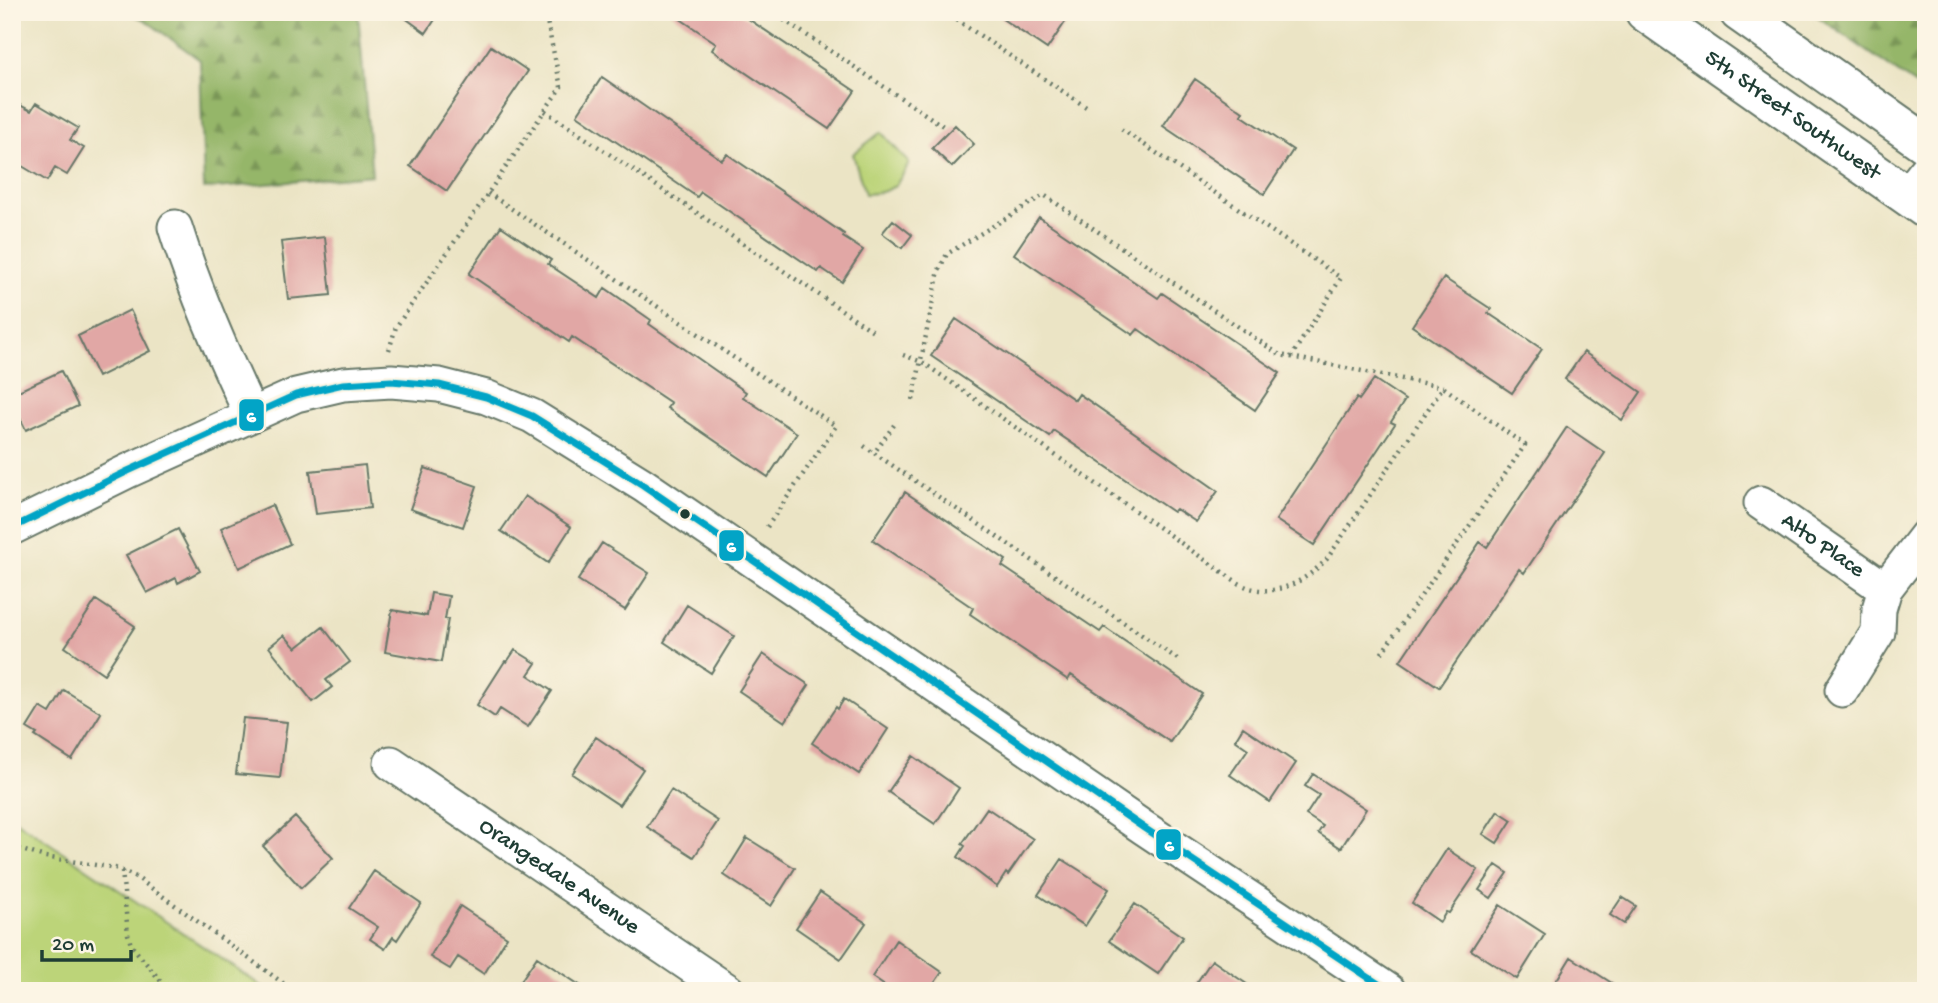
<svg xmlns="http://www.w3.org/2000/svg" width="1938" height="1003" font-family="'Gochi Hand',sans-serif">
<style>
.green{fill:#bcd479;stroke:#6e8856;stroke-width:2}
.forest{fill:url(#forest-firs);stroke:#5a7a4e;stroke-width:2}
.building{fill:#e1a7a5}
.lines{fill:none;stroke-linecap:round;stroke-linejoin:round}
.minor-casing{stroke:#667767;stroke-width:37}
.major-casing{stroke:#667767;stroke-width:42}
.path{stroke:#667767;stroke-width:4.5;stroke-dasharray:2 5;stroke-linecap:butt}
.minor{stroke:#fff;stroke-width:33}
.major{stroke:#fff;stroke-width:38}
.bus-1-casing{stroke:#fcf5e5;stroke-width:12}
.bus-1{stroke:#02a4c6;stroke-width:7}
.bus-dot{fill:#1f3d34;stroke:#fcf5e5;stroke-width:2.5}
.labels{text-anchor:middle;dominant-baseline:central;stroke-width:6;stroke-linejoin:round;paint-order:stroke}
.street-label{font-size:23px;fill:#1f3d34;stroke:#fcf5e5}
.line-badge{stroke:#fcf5e5;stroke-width:2.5}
.badge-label{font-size:19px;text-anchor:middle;font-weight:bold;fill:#fff}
</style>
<defs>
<pattern id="forest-firs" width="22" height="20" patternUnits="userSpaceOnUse" patternTransform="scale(1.75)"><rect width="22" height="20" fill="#95b669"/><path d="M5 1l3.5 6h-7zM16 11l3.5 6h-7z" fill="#799557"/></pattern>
</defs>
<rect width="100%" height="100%" fill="#fcf5e5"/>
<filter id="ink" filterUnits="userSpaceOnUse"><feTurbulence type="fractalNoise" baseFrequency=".0143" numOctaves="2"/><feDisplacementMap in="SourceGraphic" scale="14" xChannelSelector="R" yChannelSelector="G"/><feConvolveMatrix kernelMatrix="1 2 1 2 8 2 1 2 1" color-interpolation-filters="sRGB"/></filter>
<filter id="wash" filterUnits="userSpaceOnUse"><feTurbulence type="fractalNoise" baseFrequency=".00686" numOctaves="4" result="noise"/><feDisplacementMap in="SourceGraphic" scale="28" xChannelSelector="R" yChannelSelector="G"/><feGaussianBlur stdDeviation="1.57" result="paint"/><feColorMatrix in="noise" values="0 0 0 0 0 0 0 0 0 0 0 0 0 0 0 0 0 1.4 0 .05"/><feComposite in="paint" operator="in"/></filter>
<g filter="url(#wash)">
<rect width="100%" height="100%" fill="#ebe4c5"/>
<path class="green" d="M881 132 909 163C897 187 892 193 865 194L853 154Z
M12 818 269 991H12Z"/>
<path class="forest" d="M128 12H358L372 175 204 189 200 60 145 20Z
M1811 12H1926V92Z"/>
<g id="blocks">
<path class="building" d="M397 12H440L426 33Z
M670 12H738L855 91 829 129 712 50 716 43Z
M992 12H1072L1047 49Z
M491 46 528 71 447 191 410 166Z
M602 77 722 160 727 154 844 234 843 237 863 250 842 282 821 268 818 272 701 192 697 197 577 115Z
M1195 79 1243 112 1241 115 1293 150 1264 194 1163 126Z
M36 103 78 128 70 140 84 148 67 175 55 168 47 181 12 160V118L20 105 31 111Z
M955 125 974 144 952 167 932 148Z
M1039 217 1158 298 1162 293 1280 373 1255 410 1138 329 1133 335 1014 254Z
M893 220 912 235 902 248 882 233Z
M501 226 551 260 548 264 599 298 605 288 651 320 649 324 746 392 743 397 797 433 768 477 667 408 671 403 572 337 569 342 469 274Z
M325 237 331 295 288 299 281 242Z
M1444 278 1491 309 1488 313 1542 349 1512 393 1412 326Z
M130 310 150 351 98 377 78 336Z
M956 319 1075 400 1079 394 1218 491 1196 522 1176 509 1173 512 1054 431 1050 437 931 356Z
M1584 352 1641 392 1622 420 1565 379Z
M61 371 78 406 26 430 12 402V394Z
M1374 379 1405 400 1391 422 1395 424 1314 545 1276 520 1357 398 1359 400Z
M1567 427 1605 453 1524 573 1519 569 1439 687 1400 661 1480 542 1487 547Z
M365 465 370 508 316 514 310 471Z
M425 468 477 486 463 527 410 509Z
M905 492 1006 560 1002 566 1100 632 1104 627 1202 694 1170 742 1071 675 1068 680 970 614 973 608 873 540Z
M525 496 571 527 548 563 501 531Z
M272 505 290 544 239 568 221 528Z
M178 529 200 571 178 583 176 578 147 593 126 555Z
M602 543 649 573 625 610 578 580Z
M431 593 449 596 445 619H448L441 662 385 652 392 610 427 616Z
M96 600 135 626 104 674 65 647Z
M687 605 734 636 711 673 664 642Z
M323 627 350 662 326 680 332 687 313 702 269 647 284 635 296 648Z
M515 650 536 663 528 675 552 691 528 727 500 709 495 717 477 705 505 661 507 662Z
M763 654 809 685 785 722 739 691Z
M64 690 101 713 72 760 35 736 37 734 27 728 40 707 50 713Z
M844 699 888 729 859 774 812 743 836 707 838 709Z
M243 718 287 722 280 778 236 774Z
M1243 727 1296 763 1270 802 1230 775 1248 749 1235 740Z
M596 737 643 769 619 805 572 774Z
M913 756 959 788 935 824 888 792Z
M1313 774 1366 809 1341 848 1318 833 1323 826 1306 815 1319 795 1305 786Z
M671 790 718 821 694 857 647 827Z
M987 808 1033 839 1008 875 1006 873 997 887 958 857 965 846 962 844Z
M1498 811 1512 820 1497 843 1483 834Z
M295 817 333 858 301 888 263 846Z
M747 838 795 868 771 906 724 875Z
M1447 849 1478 870 1449 913 1446 912 1440 922 1412 903Z
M1062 859 1109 889 1085 926 1038 895Z
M1496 865 1508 873 1491 898 1479 890Z
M374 871 421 903 397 940 393 937 385 949 370 939 378 927 349 908Z
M820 892 866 923 841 959 796 928Z
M1622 897 1636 906 1624 924 1610 915Z
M1135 904 1183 937 1158 974 1109 941Z
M1500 905 1545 934 1517 979 1471 950Z
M460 906 507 937 484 974 458 957 450 969 430 957Z
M896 940 942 972 929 991H892L872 977Z
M537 957 584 988 583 991H514Z
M1571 957 1618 987 1615 991H1550Z
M1212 960 1235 976 1257 991H1191Z"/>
</g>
</g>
<g filter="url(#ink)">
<use href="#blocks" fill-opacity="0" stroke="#667767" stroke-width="2"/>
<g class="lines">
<g class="minor-casing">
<g id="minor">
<path d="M1906 196 1926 171"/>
<path d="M175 227C195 291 222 353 251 414"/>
<path id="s1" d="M1761 503 1885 589"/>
<path d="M12 528 128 471 296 395 343 384 391 381 439 385 486 397 532 416 643 485 1144 828 1389 991"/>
<path d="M1842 690 1878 632 1879 609 1885 589 1926 536"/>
<path id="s2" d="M391 763 728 991"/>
</g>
</g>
<g class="major-casing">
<g id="major">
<path id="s3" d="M1645 12 1926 209"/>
<path d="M1739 12 1926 144"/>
</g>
</g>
<path class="path" d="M772 12 943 126
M945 12 1086 107
M545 111 876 333
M488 193 836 426 767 527
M389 350 396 327 561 87 545 12
M903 355 922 362 1218 569C1227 575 1237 583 1247 587 1278 598 1306 580 1327 559L1443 387 1525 445 1379 657
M1291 357 1443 387
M913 400 939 270 947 254 1044 195 1280 355 1291 357 1341 278 1121 129
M894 425 874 453 1179 660
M864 446 874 453
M12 847 45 857 115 868 136 877 294 991
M122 871 128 934 131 945 169 991"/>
<use href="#minor" class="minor"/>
<use href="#major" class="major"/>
<g class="bus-1-casing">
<path id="bus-1" d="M12 528 128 471 296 395 343 384 391 381 439 385 486 397 532 416 643 485 1144 828 1389 991"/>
</g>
<use href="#bus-1" class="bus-1"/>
</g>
</g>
<circle class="bus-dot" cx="685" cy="514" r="6"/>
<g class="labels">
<g class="street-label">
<text stroke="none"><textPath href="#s3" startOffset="180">5th Street Southwest</textPath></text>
<text stroke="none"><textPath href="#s1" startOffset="75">Alto Place</textPath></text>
<text stroke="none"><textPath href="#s2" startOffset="203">Orangedale Avenue</textPath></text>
</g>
</g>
<g class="line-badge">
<rect x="238" y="398" width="27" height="34" rx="7" fill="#02a4c6"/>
<rect x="718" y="529" width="27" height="33" rx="7" fill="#02a4c6"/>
<rect x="1155" y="828" width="27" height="33" rx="7" fill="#02a4c6"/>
</g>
<g class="badge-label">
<text x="251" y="422">6</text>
<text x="731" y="552">6</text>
<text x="1169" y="851">6</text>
</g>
<rect width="1938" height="1003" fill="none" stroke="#fcf5e5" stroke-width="42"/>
<path d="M42 950v10h89v-10" fill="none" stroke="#1f3d34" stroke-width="3.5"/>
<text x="52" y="950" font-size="21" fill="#1f3d34" stroke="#fcf5e5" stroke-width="5" paint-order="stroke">20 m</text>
</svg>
